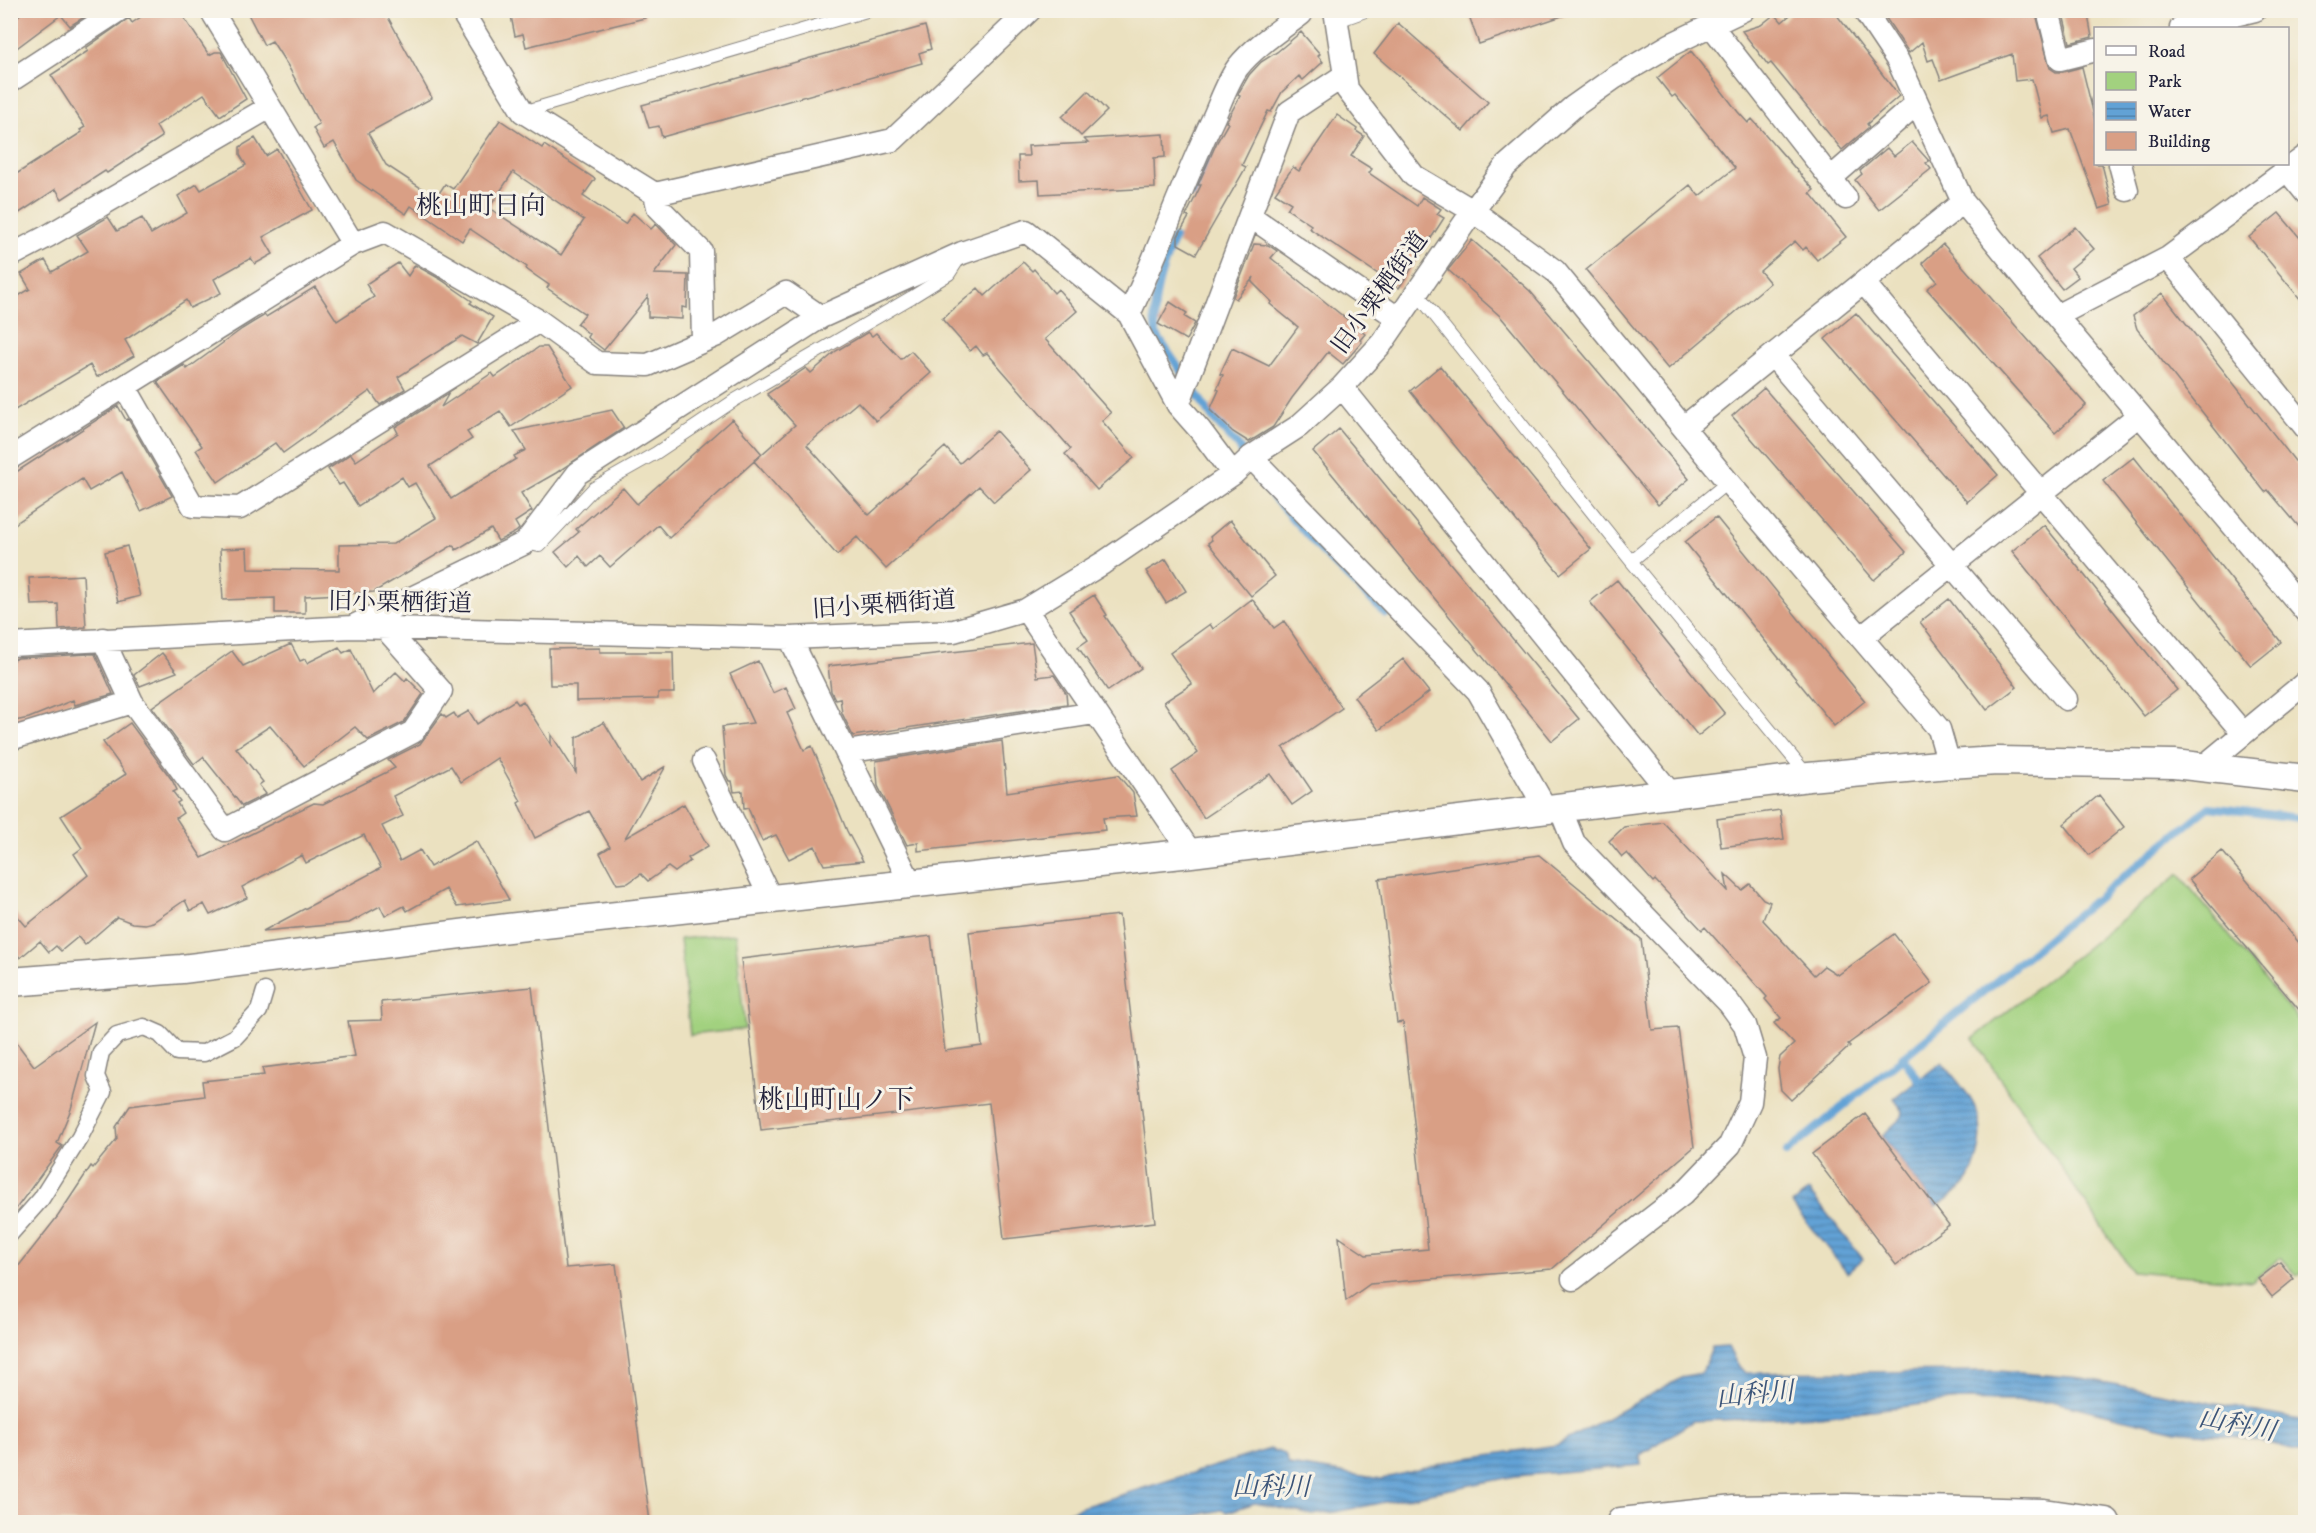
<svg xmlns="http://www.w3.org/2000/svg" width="2316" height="1533" font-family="'IM FELL DW Pica','Noto Serif JP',serif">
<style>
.green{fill:#a2d17f;stroke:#627a5d;stroke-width:1.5}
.water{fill:url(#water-rules);stroke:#426288;stroke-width:1.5}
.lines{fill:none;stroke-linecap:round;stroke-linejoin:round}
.stream{stroke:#62a2d5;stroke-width:8}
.building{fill:#d99f85;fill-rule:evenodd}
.service-casing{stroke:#86827e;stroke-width:14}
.pedestrian-casing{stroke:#86827e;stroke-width:19}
.minor-casing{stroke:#86827e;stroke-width:25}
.tertiary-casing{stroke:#86827e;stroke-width:31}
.service{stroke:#fff;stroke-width:12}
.pedestrian{stroke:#fff;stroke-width:16}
.minor{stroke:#fff;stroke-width:22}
.tertiary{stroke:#fff;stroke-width:28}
.labels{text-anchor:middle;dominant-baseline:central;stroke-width:6;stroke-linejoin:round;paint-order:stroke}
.street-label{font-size:24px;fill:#22223b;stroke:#f7f3e8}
.neighbourhood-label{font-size:26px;fill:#22223b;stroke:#f7f3e8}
.water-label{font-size:26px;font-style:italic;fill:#3c5579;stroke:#f7f3e8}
</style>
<defs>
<pattern id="water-rules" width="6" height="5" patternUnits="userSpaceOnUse" patternTransform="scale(1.5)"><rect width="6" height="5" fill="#62a2d5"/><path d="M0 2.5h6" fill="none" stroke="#5084ae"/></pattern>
</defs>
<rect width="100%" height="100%" fill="#f7f3e8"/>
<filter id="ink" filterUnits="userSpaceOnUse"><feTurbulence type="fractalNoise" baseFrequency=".0167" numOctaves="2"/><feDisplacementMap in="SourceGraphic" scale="12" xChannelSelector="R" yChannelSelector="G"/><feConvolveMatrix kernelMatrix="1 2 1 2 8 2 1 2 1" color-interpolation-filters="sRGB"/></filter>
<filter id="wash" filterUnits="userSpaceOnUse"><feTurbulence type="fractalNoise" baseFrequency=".008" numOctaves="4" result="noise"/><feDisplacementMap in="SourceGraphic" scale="24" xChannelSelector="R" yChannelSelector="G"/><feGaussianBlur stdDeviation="1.35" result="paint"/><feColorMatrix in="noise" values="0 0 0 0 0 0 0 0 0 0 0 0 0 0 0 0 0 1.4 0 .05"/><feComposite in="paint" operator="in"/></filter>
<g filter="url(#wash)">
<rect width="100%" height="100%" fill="#ebe1c0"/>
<path class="green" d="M2179 874 2305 1028 2306 1270 2297 1276 2281 1257 2252 1281 2132 1271 1973 1039Z
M735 934 745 1029 690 1035 680 939Z"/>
<path class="water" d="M1942 1062C1968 1095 1990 1113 1977 1158 1975 1166 1971 1177 1965 1184 1958 1193 1945 1200 1936 1207L1882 1136 1902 1117 1903 1111 1894 1099Z
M1809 1191 1863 1259 1847 1273 1792 1204Z
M1728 1347 1737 1364 1745 1373 1998 1371 2082 1378 2305 1421V1453L2240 1437 2176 1431 2055 1402 1960 1400 1820 1416 1693 1421 1640 1455 1641 1465 1516 1476 1335 1512 1312 1515 1255 1503 1227 1512 1221 1510 1165 1522H1039L1082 1507 1270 1449 1285 1454 1289 1465 1382 1479 1460 1459 1557 1445 1685 1376 1702 1373 1712 1348Z"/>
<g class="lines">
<path class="stream" d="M1192 194 1217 136
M1174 238C1162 269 1150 301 1156 334L1214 420 1239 447 1245 458
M1257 479 1327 557 1386 614
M1902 1057 1919 1080
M1786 1153 2209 807 2306 819"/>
</g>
<g id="blocks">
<path class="building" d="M25 10H87L89 14 70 26 61 15 10 53V23Z
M151 10H179L209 55 215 52H221L246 99 220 116 204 94 156 126 162 137 107 173 105 171 62 199 56 189 10 219V178L82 132 80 130 85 127 51 75 88 51 86 48 129 18 132 23Z
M246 10H384L432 98 368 133 386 165 436 198 445 184 453 189 500 120 542 148 544 145 595 179 583 196 625 224 633 213 651 229 656 224 676 245 654 274 688 275 687 308 682 307V319L648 317V296L604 350 587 337 589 334 577 324 585 314 547 288 549 285 526 269 527 267 470 229 462 241 411 206 406 214 356 180 334 142 324 148 313 128 319 124 288 66 272 41 264 45ZM513 172 584 220 561 255 489 208Z
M534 10H644L645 18 526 47 523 34 515 36 511 16Z
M1467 10H1567L1568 14 1479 44Z
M1796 10H1833L1899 96 1867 124 1869 127 1842 150 1771 63 1768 65 1742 31 1761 25 1775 14 1782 22Z
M1899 10H2035L2050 68 2056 72H2063L2082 67 2096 124V164H2102L2112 205 2099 209 2070 129 2054 133 2049 116 2042 118 2032 79 2015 81 2012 54 1941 80 1933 59 1928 61 1922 42 1909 53 1884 15 1883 14Z
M2062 10H2087L2092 37 2070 43Z
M1398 23 1488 102 1463 131 1374 54Z
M925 26 931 49 919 53 922 63 662 137 659 126 649 128 642 105Z
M1301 32 1320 54 1318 56 1323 62 1303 80 1299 76 1282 92 1271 112 1268 111 1242 165 1246 167 1196 254 1178 244V236L1189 217 1186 216 1201 185H1198L1217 142 1228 123 1226 122 1240 96 1238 95 1239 92 1249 75 1261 62 1277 52Z
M1691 51 1738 112 1748 123 1752 119 1814 190 1810 193 1846 237 1817 260 1806 247 1803 250 1795 241 1760 271 1770 283 1668 369 1586 270 1690 185 1699 196 1735 168 1675 95 1672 97 1657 78Z
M1088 91 1107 111 1081 136 1062 117Z
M1337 115 1357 129 1356 131 1364 136 1351 156 1372 169 1369 173 1417 206 1422 197 1441 209 1437 214 1444 218 1399 288 1309 228 1311 225 1287 209 1291 203 1275 193 1293 167 1299 171Z
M1164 134 1165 157 1154 158 1155 188 1040 194 1039 180 1019 181 1018 156H1029L1028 146 1088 143 1084 139Z
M255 138 266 156 277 149 312 210 263 237 273 254 255 264 251 258 214 279 221 293 190 308 186 300 125 340 134 356 97 377 90 365 10 413V301L30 289 21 274 45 260 52 272 88 251 77 235 108 217 117 231 142 218 151 234 187 213 178 196 197 184 201 190 246 165 240 155V147Z
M1912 142 1929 161 1926 163 1931 169 1879 210 1855 180 1862 174 1860 171 1887 148 1894 156Z
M2279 213 2306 245V306L2249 237Z
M2075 227 2094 249 2071 268 2078 277 2062 289 2037 258Z
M1472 240 1530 291 1689 479 1658 505 1500 316 1448 270Z
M1254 244 1268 245 1277 251 1271 258 1365 334 1360 340 1362 342 1343 364 1328 352 1292 398 1273 427 1249 442 1233 432 1210 410 1219 390 1217 389 1223 375 1220 374 1232 348 1269 366 1298 327 1270 304 1272 302 1252 282 1254 277 1236 299 1233 297Z
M1943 244 2086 405 2055 433 1927 289 1937 281 1922 263Z
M1023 262 1032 271 1034 269 1054 293 1058 289 1077 311 1045 339 1111 413 1102 421 1134 458 1097 490 1065 454 1071 449 987 353 983 355 976 346 970 351 942 319 978 288 985 296Z
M398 263 408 276 415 265 440 279 472 301 470 303 493 317 477 344 462 336 398 377 405 389 380 405 370 391 283 453 275 443 218 482 196 450 202 446 157 382 184 365 187 369 242 329 265 315 266 317 315 287 337 321 374 297 366 284Z
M2162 293 2306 475V535L2268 490 2265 492 2137 329 2133 316Z
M1170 302 1187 313 1185 317 1195 323 1186 340 1158 324Z
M1856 313 1998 475 1967 502 1825 339Z
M868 332 872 336 876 333 901 359 911 351 931 373 876 421 858 402 807 445 869 515 945 447 960 463 996 431 1031 470 994 502 979 486 886 569 857 537 837 555 754 461 795 425 767 394 806 368 811 373 836 351Z
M539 347H547L572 386 511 427 500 411 467 432 472 439 430 466 451 499 516 459 514 456 526 450 514 431 612 410 624 428 556 473 521 493 532 511 515 522 519 529 516 532 498 541 491 529 456 550 453 545 374 592 305 596V613H275V598L223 600 220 549 247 548 248 569 339 570V545L393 544 436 518 415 483 408 487 402 477 358 506 343 483 339 485 328 469 351 454 356 461 398 433 395 427 449 393 441 407 492 373 495 377Z
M1440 366 1591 549 1560 574 1410 391Z
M1764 388 1906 552 1874 580 1732 416Z
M118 406 126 420 128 419 172 496 141 511 122 472 89 491 82 479 10 527V476Z
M732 419 762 454 669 538 658 525 610 567 600 556 588 567 579 556 568 567 555 552 579 532 576 529 623 488 637 504Z
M1339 429 1579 719 1552 741 1313 451Z
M2134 457 2281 642 2251 666 2103 481Z
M1716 517 1865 701 1834 726 1685 542Z
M1230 520 1275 576 1251 596 1208 543 1212 540 1210 537Z
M2044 525 2177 690 2144 716 2012 551Z
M127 546 140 596 118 602 105 552Z
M1166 559 1186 591 1166 603 1146 571Z
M83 575 86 627 59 629 58 604 31 605 29 578Z
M1617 580 1725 714 1698 736 1590 602Z
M1094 595 1107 615 1105 616 1141 668 1108 691 1078 647 1088 640 1069 611Z
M1252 599 1274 628 1284 621 1342 708 1283 748 1312 791 1292 805 1270 774 1204 818 1172 771 1198 753 1164 702 1192 684 1170 653 1210 624 1213 629Z
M1949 599 2017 687 1987 710 1920 622Z
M1032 643 1037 677 1054 675 1066 693 1067 704 853 736 842 713 840 698 835 699 831 691 828 666Z
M291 644 300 661 305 659 307 663 339 647 343 653 351 649 373 694 396 672 405 681 407 678 423 694 404 722 368 740 355 727 304 766 270 726 236 748 263 782 259 785 266 794 242 806 203 757 194 764 152 707 232 651 243 666Z
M600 648V652H673L674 693H658V699L576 701V685H550L549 649Z
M162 653 177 672 140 686 134 675Z
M88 654H95L113 694 75 705 73 700 29 718 10 722V661L18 658Z
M1403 659 1429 692 1379 730 1354 697Z
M758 661 773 693 786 687 796 709 787 713 804 750 812 746 847 831 863 861 824 865 815 846 789 859 776 835 762 841 748 808 744 809 743 791 734 792 732 781H729L726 775 722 727 753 723 730 674Z
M515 700 518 704 523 701 551 745V734L576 773V738L604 722 640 782 666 766 625 838 684 804 708 846 688 858 690 861 675 872 668 867 648 881 641 874 628 883 617 884 600 853 610 847 589 811 535 838 518 803 521 801 497 758 461 782 451 766 393 796 403 816 382 826 400 861 420 850 430 867 476 841 509 900 457 907 446 889 407 911 404 906 385 916 380 906 349 923 263 931 381 868 364 835 306 863 302 855 242 887 247 898 210 915 204 904 190 911 185 900 153 922 145 924 132 923 117 917 85 945 78 937 61 951 56 946 49 952 40 941 20 958 10 945V907L26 926 88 875 74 854 82 848 61 816 126 774 103 742 130 723 172 780 177 790 173 792 180 801 177 803 183 813 176 818 202 858 314 803 323 804 395 768 388 760 420 744 442 714 446 718 454 713 457 718 469 711 477 724Z
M1002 741 1007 792 1118 775 1133 793 1137 816 1103 818 1105 830 918 851V843L907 845 878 786 876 761Z
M2099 795 2124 827 2089 855 2064 824Z
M1780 810 1784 839 1721 847 1717 819Z
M1663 822 1728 891 1725 874 1742 890 1750 884 1763 899 1770 902 1763 920 1814 975 1824 966 1838 975 1894 934 1932 983 1848 1044 1850 1046 1791 1100 1781 1090 1778 1069 1780 1057 1794 1044 1774 1023 1781 1018 1765 999 1767 997 1705 927 1702 930 1655 880 1653 882 1627 853 1622 857 1609 841 1624 827Z
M2222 851 2306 951V1018L2189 879Z
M1539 855 1641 939 1652 1030 1678 1028 1694 1147 1552 1269 1370 1284 1346 1301 1339 1237 1366 1255 1428 1249 1403 1022 1397 1023 1379 879Z
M1119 915 1155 1222 1004 1239 989 1103 761 1130 741 959 931 936 945 1051 982 1046 969 932Z
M532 987 566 1268 616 1264 650 1522H10V1277L58 1216 91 1166 93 1168 117 1139 116 1127 130 1106 204 1096 202 1081 264 1075 262 1068 355 1056 348 1021 382 1020 381 1002Z
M95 1022 71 1109 57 1143 62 1146 10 1217V1034L34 1066Z
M1865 1114 1949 1225 1896 1265 1812 1154Z
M2280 1262 2294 1279 2272 1297 2258 1279Z"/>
</g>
</g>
<g filter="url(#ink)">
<use href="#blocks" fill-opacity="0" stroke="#86827e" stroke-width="1.5"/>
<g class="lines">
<g class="service-casing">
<path id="service" d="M1335 22 1368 10
M523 112 870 10
M1416 292 1631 561 1808 776
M525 543 539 546 594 488 656 453 735 400 912 297 949 274 960 257
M1631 561 1728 482"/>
</g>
<g class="pedestrian-casing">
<path id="pedestrian" d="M10 1234 41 1199 80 1137 103 1092 96 1076 101 1052 117 1035 144 1027 160 1034 177 1052 204 1053 235 1037 259 1011 265 991"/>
</g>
<g class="minor-casing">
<path id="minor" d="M211 10 353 244
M461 10 523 112 655 194 893 140 1030 10
M1335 10 1347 89 1414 176 1473 211 1555 271 1728 482 1939 729 1949 764
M1864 10 1898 61 1963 202 2056 316 2306 612
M2048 10 2060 59 2096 50
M1710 24 1846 198
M2181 28 2255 10
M10 81 119 10
M2120 164 2127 190
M2288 171 2306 193
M1831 178 1916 104
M655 194 658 207 701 251 703 341
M1250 216 1399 319
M10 256 48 236 270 107
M2168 258 2306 428
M1864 283 2243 733
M1129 314C1159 251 1182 184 1212 121 1220 104 1227 82 1238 67 1255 46 1280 30 1301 14
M2056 316 2168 258 2306 156
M1774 357 2066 699
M125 387 193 506 240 508 539 321
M1342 387 1671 794
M1178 405 1289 112 1345 75
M1684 427 1963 202
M1251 457 1478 691 1546 809
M10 458 353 244 385 232 539 321 597 363 648 365 715 336 786 293 821 317
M1026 610 1191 853
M356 625 525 543 578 473 821 317 962 253 1026 231 1129 314 1178 405 1200 430 1233 474
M1862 637 2139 415
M790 638 911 884
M103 639 132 702 225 830 413 732 441 691 385 628
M10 645 352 627 790 638 954 631 1026 610 1103 563 1233 474 1251 457 1299 426 1342 387 1382 343 1468 218 1506 166 1573 107 1614 78 1670 45 1743 10
M10 739 132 702
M846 752 1095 713
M704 761 771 899
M2203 767 2306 682
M1560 808 1574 843 1729 1003 1745 1025 1755 1058 1750 1102 1730 1145 1683 1194 1573 1279"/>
</g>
<g class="tertiary-casing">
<path id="tertiary" d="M10 982 182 969 508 928 1191 853 1809 777 1949 764 1997 761 2174 764 2306 779
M1621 1522 1734 1510 1846 1508 2044 1513 2106 1522"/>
</g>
<use href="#service" class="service"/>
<use href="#pedestrian" class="pedestrian"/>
<use href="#minor" class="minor"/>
<use href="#tertiary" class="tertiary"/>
</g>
</g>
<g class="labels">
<g class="street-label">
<text transform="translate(1380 293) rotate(-54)">旧小栗栖街道</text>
<text transform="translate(400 603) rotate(1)">旧小栗栖街道</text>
<text transform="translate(884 605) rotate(-4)">旧小栗栖街道</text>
</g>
<g class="neighbourhood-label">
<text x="481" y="206">桃山町日向</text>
<text x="836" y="1100">桃山町山ノ下</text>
</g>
<g class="water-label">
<text transform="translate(1755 1395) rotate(-5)">山科川</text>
<text transform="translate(2237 1425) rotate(11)">山科川</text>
<text x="1271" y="1487">山科川</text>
</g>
</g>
<rect width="2316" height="1533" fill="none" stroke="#f7f3e8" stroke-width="36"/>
<rect x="2094" y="27" width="195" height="138" fill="#f7f3e8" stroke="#a29fa3" stroke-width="1.5"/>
<rect x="2106" y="46" width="30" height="9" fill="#ffffff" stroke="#a29fa3" stroke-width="1.5"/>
<text x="2148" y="57" font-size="18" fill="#22223b">Road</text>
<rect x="2106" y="72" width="30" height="18" fill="#a2d17f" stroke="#a29fa3" stroke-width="1.5"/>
<text x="2148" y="87" font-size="18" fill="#22223b">Park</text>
<rect x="2106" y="102" width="30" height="18" fill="url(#water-rules)" stroke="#a29fa3" stroke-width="1.5"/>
<text x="2148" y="117" font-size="18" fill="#22223b">Water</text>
<rect x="2106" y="132" width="30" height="18" fill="#d99f85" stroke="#a29fa3" stroke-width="1.5"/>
<text x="2148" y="147" font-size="18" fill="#22223b">Building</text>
</svg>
